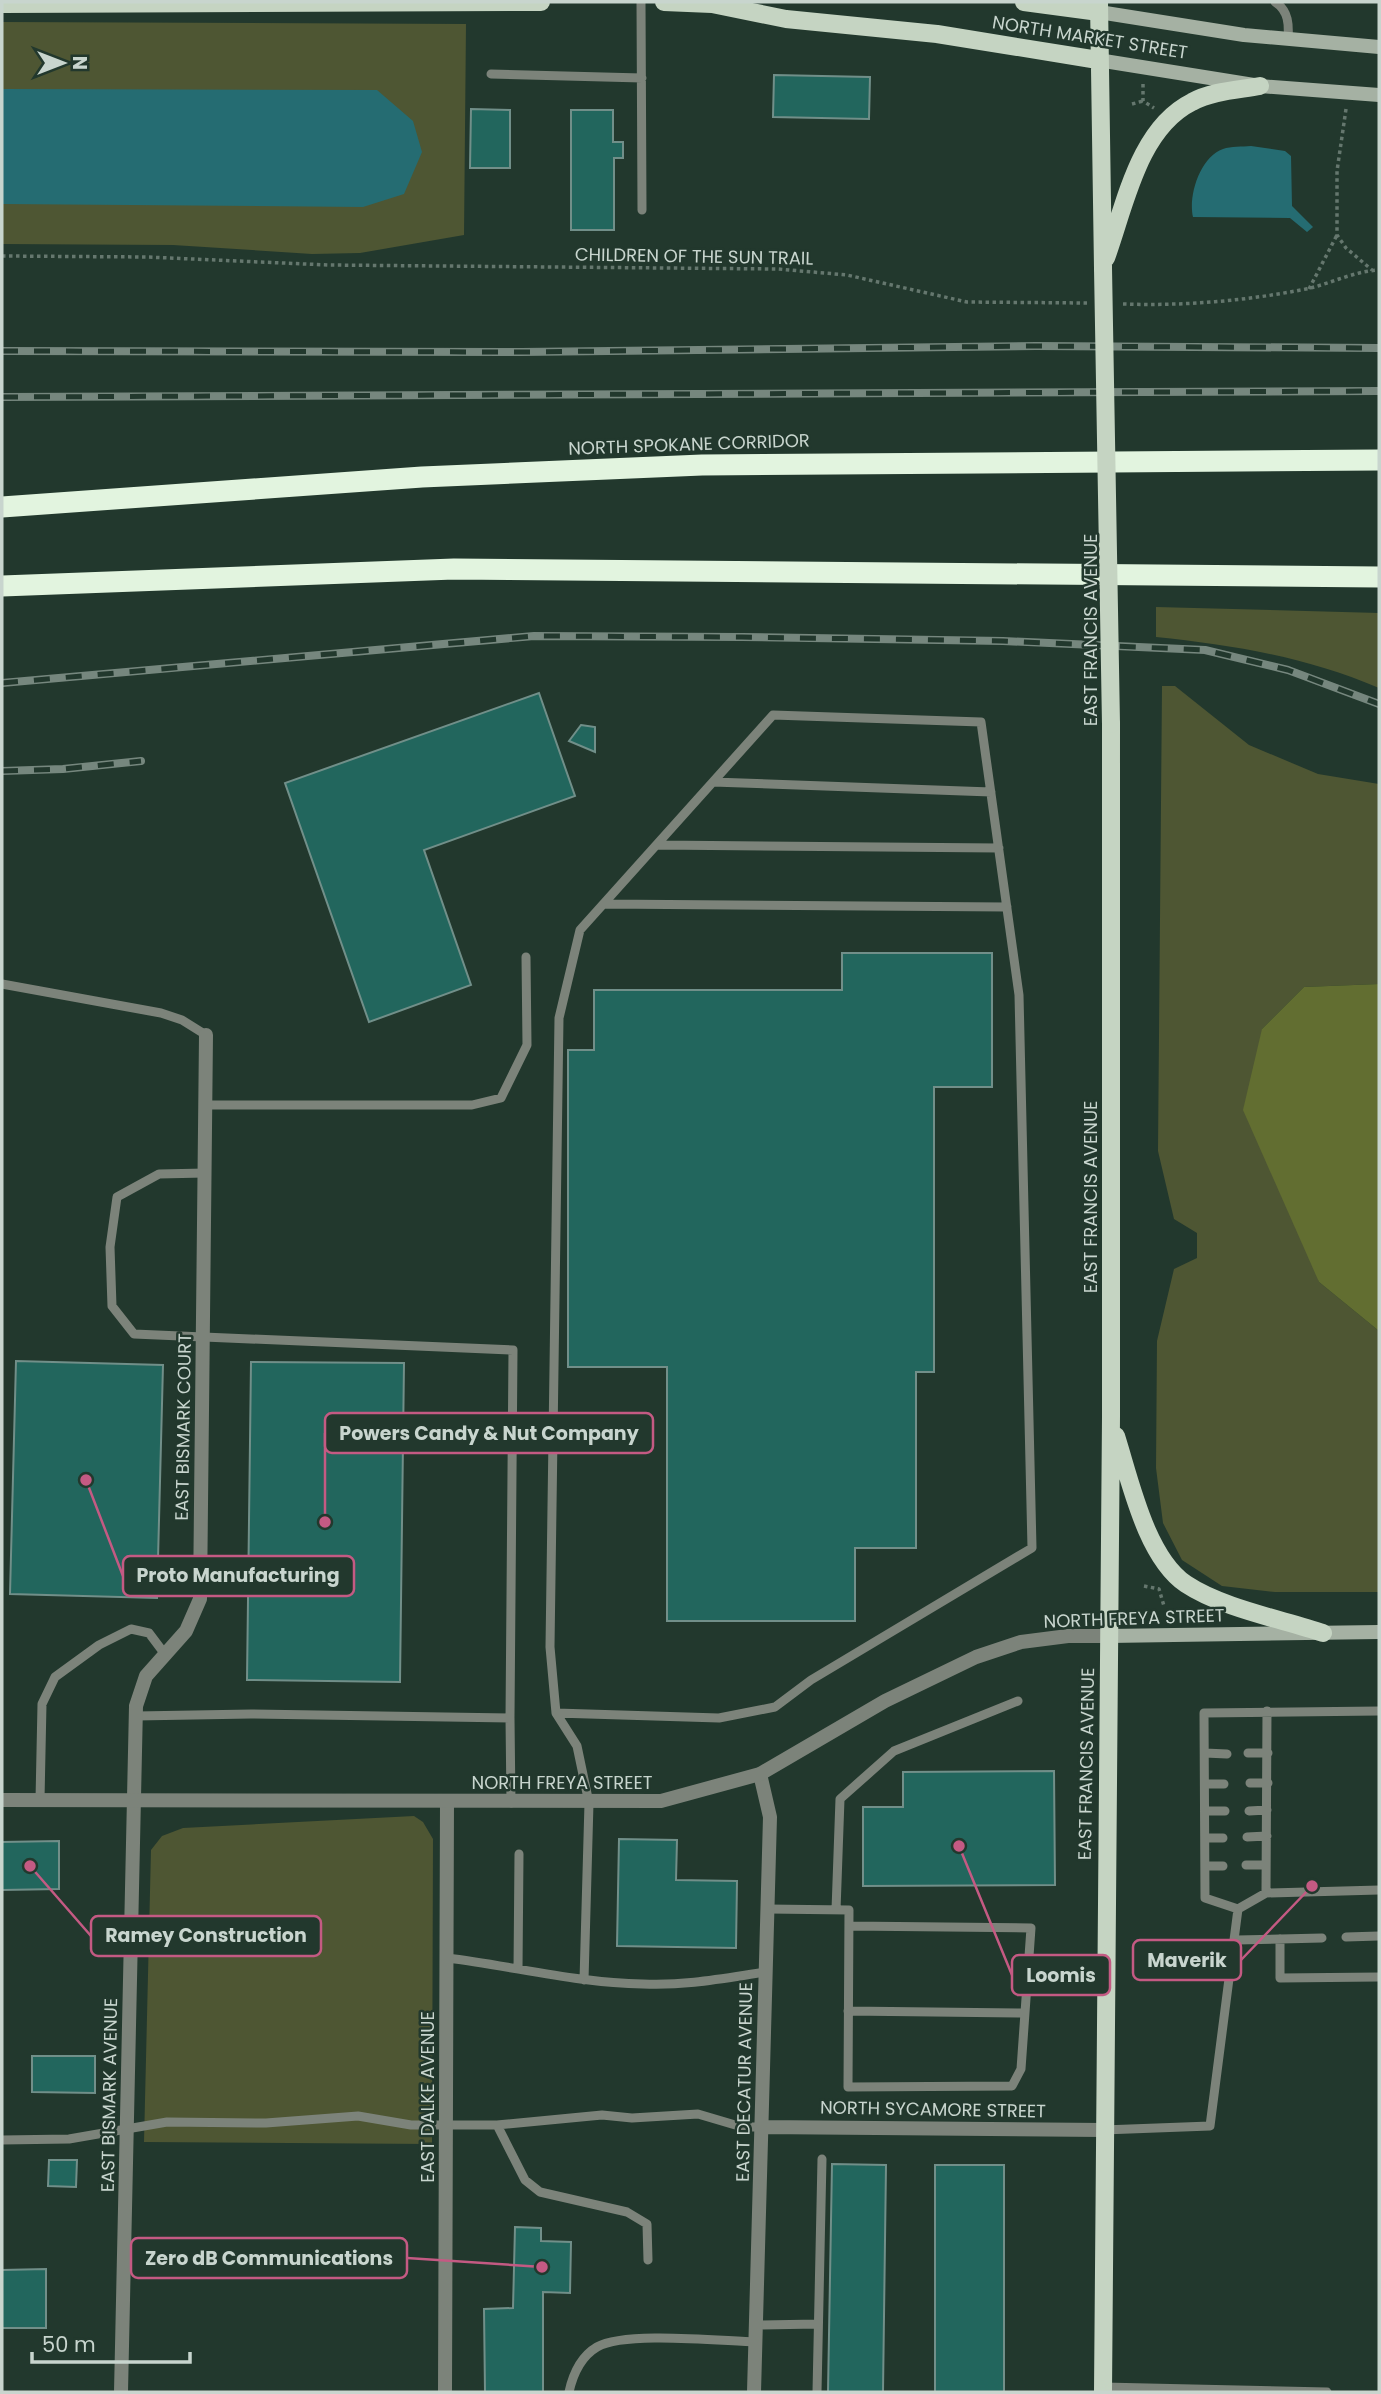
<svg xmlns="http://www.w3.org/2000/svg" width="1381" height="2394" font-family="Poppins,sans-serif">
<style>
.green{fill:#4e5633}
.forest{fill:#626e31}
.water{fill:#256c72}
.building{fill:#22665d;stroke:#718f89;stroke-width:2}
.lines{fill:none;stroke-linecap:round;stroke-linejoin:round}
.path{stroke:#65776e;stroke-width:3.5;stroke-dasharray:3.5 3.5;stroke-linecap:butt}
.service{stroke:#7c837a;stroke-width:9}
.minor{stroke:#7c837a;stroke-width:14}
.tertiary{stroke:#7c837a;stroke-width:14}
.secondary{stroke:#a5b1a3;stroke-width:14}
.primary{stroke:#c5d4c2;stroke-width:18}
.motorway{stroke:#e2f4df;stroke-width:21}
.rail-casing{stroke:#76877e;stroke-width:8}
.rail{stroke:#22382d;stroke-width:5;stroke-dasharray:16;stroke-linecap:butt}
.primary-bridge{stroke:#c5d4c2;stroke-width:18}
.labels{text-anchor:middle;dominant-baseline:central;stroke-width:5;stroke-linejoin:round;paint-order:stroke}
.street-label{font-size:18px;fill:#c8d5ce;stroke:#22382d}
.leader{fill:none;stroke:#c45a83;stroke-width:2.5}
.callout-dot{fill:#c45a83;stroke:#22382d;stroke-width:2.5}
.callout{fill:#22382d;stroke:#c45a83;stroke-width:2.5}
.callout-label{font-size:19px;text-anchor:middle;font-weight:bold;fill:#c8d5ce}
</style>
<rect width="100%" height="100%" fill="#22382d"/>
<path class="green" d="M2 22 466 24 464 235 360 253 312 254 173 245 2 244Z
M1156 607 1379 613V688C1307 657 1233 645 1156 637Z
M1162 686H1175L1249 745 1318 774 1379 784V984L1304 987 1262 1029 1319 1282 1379 1331V1592H1275L1222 1586 1182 1560 1163 1523 1156 1468 1157 1341 1174 1269 1197 1258V1233L1174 1219 1158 1151Z
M414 1816 423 1822 433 1839 432 2144 144 2142 151 1850 162 1836 183 1828Z"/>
<path class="forest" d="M1379 984V1331L1319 1282 1243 1110 1262 1029 1304 987Z"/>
<path class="water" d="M2 89 377 90 413 121 422 152 404 194 363 207 2 204Z
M1251 146 1285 151 1291 156 1292 206 1313 227 1307 232 1290 218 1193 217C1188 196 1200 157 1223 149 1231 146 1242 147 1251 146Z"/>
<path class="building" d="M774 75 870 77 869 119 773 117Z
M471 109 510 110V168H470Z
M571 110H613V142H623V158H614V230H571Z
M539 693 575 796 424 850 471 985 369 1022 285 783Z
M581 725 595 727V752L569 741Z
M842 953H992V1087H934V1372H916V1548H855V1621H667V1367H568V1050H594V990H842Z
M16 1361 163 1365 157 1598 10 1594Z
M251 1362 404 1363 400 1682 247 1680Z
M1054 1771 1055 1885 863 1886V1807H903V1772Z
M619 1839 677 1840 676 1880 737 1881 736 1948 617 1946Z
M59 1841V1889L2 1890V1842Z
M32 2056H95V2093L32 2092Z
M49 2160H77L76 2187 48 2186Z
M832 2164 886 2165 883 2392H828Z
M935 2165H1004V2392H935Z
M515 2227 541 2228V2241L571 2242 570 2293 543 2292V2392H485L484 2309 513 2308Z
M46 2269V2328H2V2270Z"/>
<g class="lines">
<path class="path" d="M1143 84V101L1154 108
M1132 104 1143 101
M1346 109 1337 171V235L1346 248 1372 270
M2 256 147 257 328 265 778 269 847 275 967 302 1087 303
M1309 289 1337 235
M1123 304C1185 306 1245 301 1306 289 1330 284 1354 271 1379 270
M1144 1586 1159 1589 1164 1606"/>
<path class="service" d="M641 2 642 210
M1275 2C1289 11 1289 25 1288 40
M491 74 642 78
M713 782 991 792
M657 845 999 848
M604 904 1007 907
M2 984 161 1013 182 1020 206 1035
M206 1105H472L501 1098 527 1045 526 957
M205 1173 159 1174 117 1197 110 1247 112 1306 134 1334 513 1350 510 1718
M556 1713 550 1647 559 1018 580 930 773 715 981 722 1019 995 1032 1548 811 1680 775 1707 719 1718 556 1713 577 1746 589 1803 584 1980
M136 1716 251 1714 510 1718 511 1803
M1205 1753 1227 1754
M1248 1753H1268
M1250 1783H1268
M1205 1784H1224
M40 1800 42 1704 55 1677 99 1645 131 1629 149 1633 164 1653
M1205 1811H1225
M1249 1811 1267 1810
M1247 1837 1267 1836
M1205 1838H1223
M1246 1865H1266
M1205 1866H1223
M1266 1893 1379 1890
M768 1909 849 1910 848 2087 1012 2086 1021 2069 1031 1928 849 1926
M1238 1909 1266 1893 1267 1711
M836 1910 840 1799 894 1751 1018 1701
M1346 1937 1379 1936
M1280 1939V1978L1379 1977
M1237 1940 1322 1938
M447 1958C513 1966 577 1983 643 1984 685 1986 725 1978 766 1972
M518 1969 519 1854
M848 2011 1025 2013
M497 2125 525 2180 540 2192 627 2212 647 2224 648 2260
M1103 2130 1210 2126 1238 1909 1205 1898 1204 1713 1379 1711
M2 2140 69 2139 167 2122 266 2123 358 2116 411 2125H497L602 2115 632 2118 698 2114 742 2127H762
M756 2325 817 2324
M1103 2387 1327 2392
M569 2392C573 2374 580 2357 597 2347 625 2331 720 2341 756 2342
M817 2392 822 2159"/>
<path class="minor" d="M762 2127 1103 2130
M121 2392 136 1706 146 1676 186 1631 200 1599 206 1035
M445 2392 447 1802
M754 2392 770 1817 760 1774"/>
<path class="tertiary" d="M2 1800 661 1801 760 1774 885 1701 976 1657 1021 1642 1068 1636H1109"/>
<path class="secondary" d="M1099 12 1244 35 1379 47
M1098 60 1260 86 1379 95
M1109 1636 1379 1632"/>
<path class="primary" d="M664 2 712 4 786 19 937 34 1098 60
M1024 2 1099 12
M1099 2 1103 268
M2 4 541 2
M1106 258C1125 206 1138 129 1192 102 1212 91 1238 90 1260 86
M1116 1436C1130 1480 1146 1557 1186 1584 1222 1608 1281 1619 1323 1633
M1103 2392 1111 1417V724"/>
<path class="motorway" d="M2 507 422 477 702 465 1379 460
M2 586 454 569 1379 577"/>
<g class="rail-casing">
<path id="rail" d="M2 351 521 352 1036 346 1379 348
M2 397 1379 391
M2 683 534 636 742 637 1003 641 1205 650 1288 670 1379 704
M2 771 63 769 141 761"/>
</g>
<use href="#rail" class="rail"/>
<path class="primary-bridge" d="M1103 268 1111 724"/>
</g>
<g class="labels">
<g class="street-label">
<text transform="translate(1090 37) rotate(9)">NORTH MARKET STREET</text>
<text transform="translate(694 256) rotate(1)">CHILDREN OF THE SUN TRAIL</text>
<text transform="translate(689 444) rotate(-2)">NORTH SPOKANE CORRIDOR</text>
<text transform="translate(1090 630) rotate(-90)">EAST FRANCIS AVENUE</text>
<text transform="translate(1090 1197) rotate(-90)">EAST FRANCIS AVENUE</text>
<text transform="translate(183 1427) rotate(-89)">EAST BISMARK COURT</text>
<text transform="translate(1134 1618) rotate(-2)">NORTH FREYA STREET</text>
<text transform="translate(1086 1764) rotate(-89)">EAST FRANCIS AVENUE</text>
<text x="562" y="1782">NORTH FREYA STREET</text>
<text transform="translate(744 2082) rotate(-89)">EAST DECATUR AVENUE</text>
<text transform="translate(109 2095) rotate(-89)">EAST BISMARK AVENUE</text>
<text transform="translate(427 2097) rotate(-90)">EAST DALKE AVENUE</text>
<text transform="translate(933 2109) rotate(1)">NORTH SYCAMORE STREET</text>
</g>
</g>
<path class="leader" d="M325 1522L325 1433M86 1480L123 1576M30 1866L91 1936M1312 1886L1241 1960M959 1846L1012 1975M542 2267L407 2258"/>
<g class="callout-dot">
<circle cx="325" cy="1522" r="7"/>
<circle cx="86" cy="1480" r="7"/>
<circle cx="30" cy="1866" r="7"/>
<circle cx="1312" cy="1886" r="7"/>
<circle cx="959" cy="1846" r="7"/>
<circle cx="542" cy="2267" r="7"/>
</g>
<g class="callout">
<rect x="325" y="1413" width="328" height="40" rx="7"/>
<rect x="123" y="1556" width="231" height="40" rx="7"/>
<rect x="91" y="1916" width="230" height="40" rx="7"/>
<rect x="1133" y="1940" width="108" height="40" rx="7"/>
<rect x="1012" y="1955" width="98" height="40" rx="7"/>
<rect x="131" y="2238" width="276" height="40" rx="7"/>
</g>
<g class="callout-label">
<text x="489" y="1440">Powers Candy &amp; Nut Company</text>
<text x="238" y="1582">Proto Manufacturing</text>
<text x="206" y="1942">Ramey Construction</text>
<text x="1187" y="1967">Maverik</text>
<text x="1061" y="1982">Loomis</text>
<text x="269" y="2265">Zero dB Communications</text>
</g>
<rect width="1381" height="2394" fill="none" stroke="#c8d5ce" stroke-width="7"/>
<g transform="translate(63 63) rotate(90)" stroke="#22382d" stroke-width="5" paint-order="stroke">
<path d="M0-5L12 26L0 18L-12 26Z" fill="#c8d5ce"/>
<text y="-10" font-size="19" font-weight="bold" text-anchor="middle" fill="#c8d5ce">N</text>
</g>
<path d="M32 2352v10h158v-10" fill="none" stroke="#c8d5ce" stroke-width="3.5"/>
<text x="42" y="2352" font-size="21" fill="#c8d5ce" stroke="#22382d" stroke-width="5" paint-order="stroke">50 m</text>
</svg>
